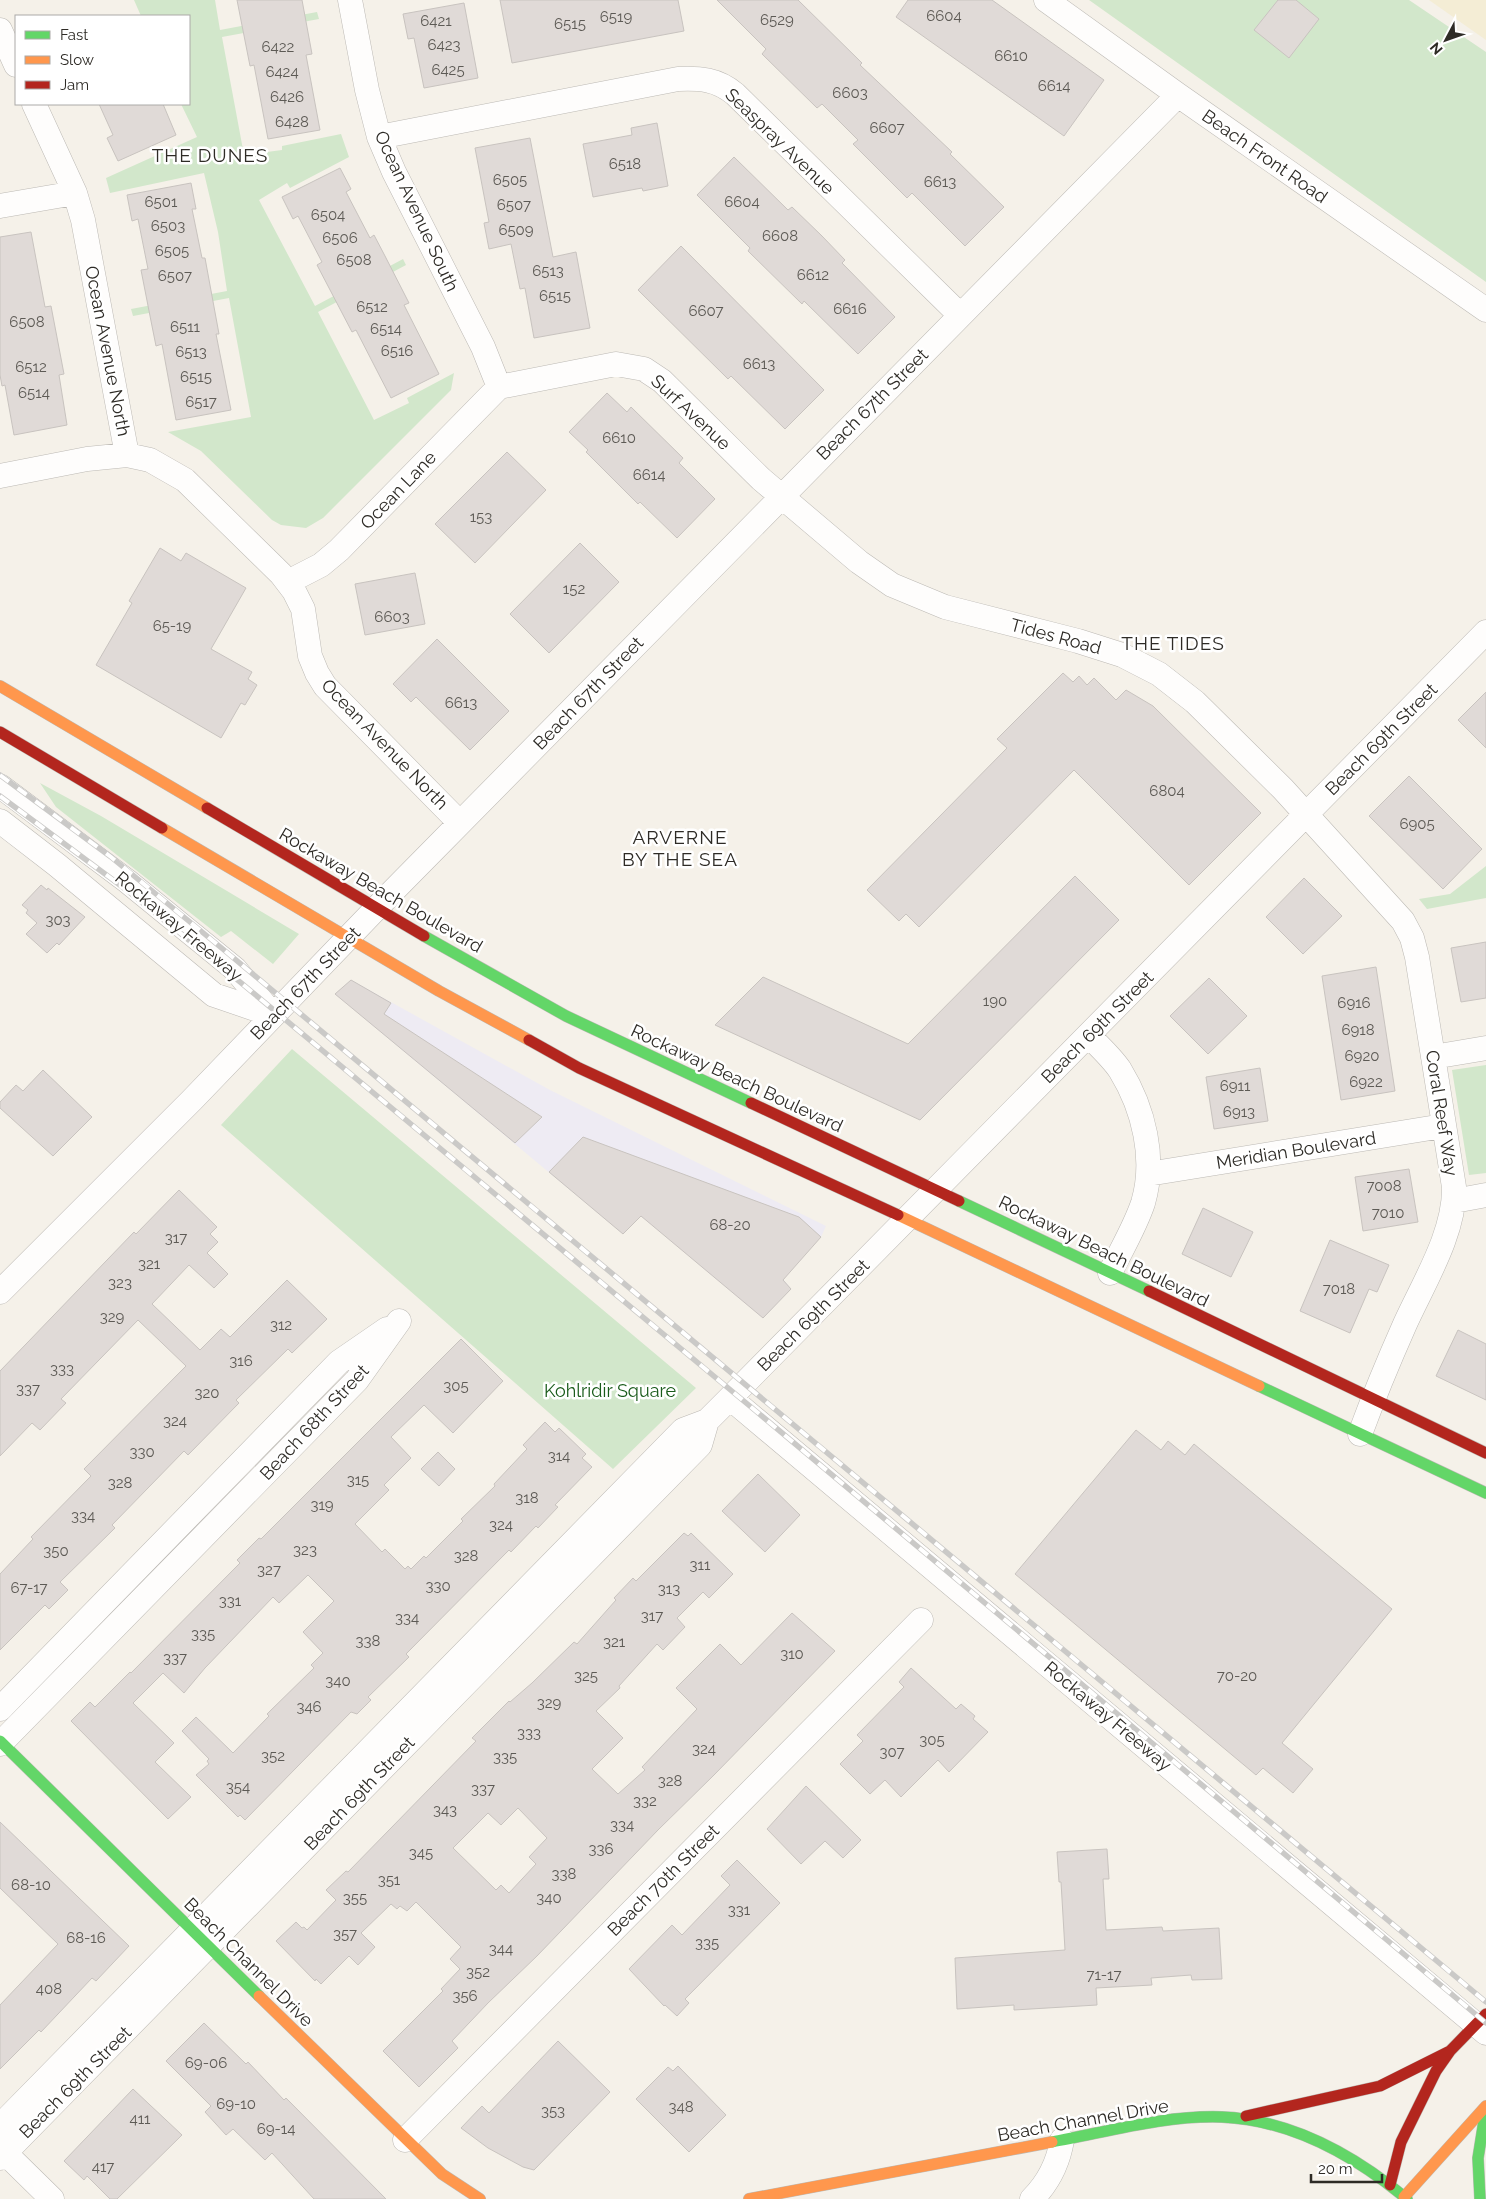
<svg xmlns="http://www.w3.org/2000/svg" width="1486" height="2199" font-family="Raleway,sans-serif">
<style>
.commercial{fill:#eeebf3}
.green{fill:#d2e7cb}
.sand{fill:#f4edd5}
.building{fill:#e0dad7;stroke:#c8c3bf;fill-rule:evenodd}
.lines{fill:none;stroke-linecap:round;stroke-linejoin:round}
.street-casing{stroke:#bcb9b4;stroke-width:25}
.fast-casing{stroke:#bcb9b4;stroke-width:12}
.slow-casing{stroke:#bcb9b4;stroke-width:12}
.jam-casing{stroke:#bcb9b4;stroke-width:12}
.street{stroke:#fefdfc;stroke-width:24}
.fast{stroke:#63d668;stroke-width:11}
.slow{stroke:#ff974d;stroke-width:11}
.jam{stroke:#b3261e;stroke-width:11}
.rail-casing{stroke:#cac9c7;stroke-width:5.5}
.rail{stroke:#fff;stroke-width:4;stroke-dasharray:11;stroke-linecap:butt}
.labels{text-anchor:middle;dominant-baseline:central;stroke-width:5;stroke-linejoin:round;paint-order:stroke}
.number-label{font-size:15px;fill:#5d5a55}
.street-label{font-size:18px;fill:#2e2b26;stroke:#fff}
.park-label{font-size:18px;fill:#195b1a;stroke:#fff}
.neighbourhood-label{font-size:19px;letter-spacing:1px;fill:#2e2b26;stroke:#fff}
</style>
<rect width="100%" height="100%" fill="#f5f1e9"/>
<path class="commercial" d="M351 980 550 1090 826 1226 821 1237 783 1279 791 1289 763 1318 641 1216 623 1234 335 994Z"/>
<path class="green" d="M134 0H215L220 30 317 12 319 19 222 37 244 155 282 150V146L341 134 349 157 290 188 287 183 259 200 315 306 403 259 406 265 318 312 374 420 409 403 407 398 454 373 451 390 323 518 306 528 281 525 272 520 201 451 168 432 251 417 229 298 133 316 131 309 227 291 218 232 204 173 110 193 106 178 197 137 181 104H189V16H141Z
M1089 0H1409L1486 52V282Z
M40 783 101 816 299 934 273 964 231 931 221 937 56 807Z
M1486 866V898L1427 909 1419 899 1450 894Z
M292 1049 696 1388 613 1469 221 1125Z
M1486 1065V1173L1469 1175 1452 1070Z"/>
<path class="sand" d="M1429 0H1486V40Z"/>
<path class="building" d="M237 0H302L312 54 306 55 320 130 268 139 254 65 250 66Z
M500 0H678L684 31 512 63Z
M717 0H798L862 63 860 65 952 152 950 154 1004 207 965 246 912 193 907 198 853 144 858 140 822 104 817 108 762 54 766 49Z
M908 0H992L1104 80 1064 136 896 17Z
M1278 0H1296L1319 19 1289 58 1254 30Z
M464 3 478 78 424 88 414 38 408 39 403 14Z
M99 104H163L176 135 118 161 107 138 113 135Z
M657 123 668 186 643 191 642 188 593 197 583 144 632 135 631 128Z
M530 138 553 257 576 252 590 328 534 338 525 288 520 289 511 244 489 249 484 223 489 222 475 148Z
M734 157 788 210 792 207 822 236 845 260 842 263 895 317 858 354 804 301 802 304 748 251 750 248 697 195Z
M340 168 351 189 346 192 370 238 374 235 385 256 409 303 404 305 439 374 391 398 356 330 352 332 317 265 322 262 298 216 293 219 282 197Z
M191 183 196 209H192L202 258H205L219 334H216L231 410 176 420 162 344 156 346 151 321 141 270 148 269 138 219 132 221 127 195Z
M31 232 45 307 51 306 64 374 59 375 67 425 14 435 5 385 2 386 0 375V237Z
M681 246 824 390 785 429 731 376 728 379 638 290Z
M607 393 627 412 631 407 683 458 679 463 715 499 677 538 640 502 638 504 586 452 588 450 569 432Z
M507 452 546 490 475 563 435 524Z
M580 543 619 582 549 653 510 614Z
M160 548 181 561 186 553 246 588 211 649 252 672 248 679 257 685 245 705 241 703 221 738 96 665 132 603 129 601Z
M415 573 425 624 365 635 355 584Z
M437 639 509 711 470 750 416 697 411 702 393 684Z
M1063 673 1073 682 1079 676 1087 685 1094 678 1116 700 1126 690 1153 706 1261 813 1189 885 1074 770 919 927 906 914 899 921 867 890 1007 748 997 739Z
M1486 692V748L1458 720Z
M1409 776 1482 849 1443 889 1369 816Z
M1075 876 1119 920 920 1120 715 1025 763 977 908 1044Z
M1304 878 1342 916 1303 954 1266 917Z
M41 885 47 890 48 888 85 917 59 945 57 943 47 953 26 934 37 923 26 913 28 910 22 905Z
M1486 942V998L1461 1002 1451 948Z
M1376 967 1395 1091 1341 1100 1322 976Z
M1209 978 1247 1016 1208 1054 1170 1016Z
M351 980 391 1003 384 1014 542 1117 515 1143 335 994Z
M1260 1068 1268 1121 1214 1129 1206 1077Z
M43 1070 92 1117 53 1156 0 1108V1102L16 1085 23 1091Z
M583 1137 799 1217 821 1237 783 1280 791 1289 763 1318 641 1216 623 1234 549 1172Z
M1409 1169 1418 1222 1363 1231 1355 1177Z
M179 1190 217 1227 210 1234 218 1242 207 1253 228 1274 214 1288 189 1265 152 1304 200 1350 221 1329 230 1337 287 1280 327 1319 292 1353 288 1349 236 1400 239 1403 188 1455 184 1451 112 1525 115 1528 60 1582 68 1590 49 1609 45 1605 0 1650V1574L33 1539 31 1537 91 1476 84 1469 186 1366 138 1320 61 1399 66 1403 40 1430 32 1423 0 1456V1371L134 1232 136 1234Z
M1203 1208 1253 1232 1231 1277 1182 1254Z
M1330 1240 1389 1265 1377 1292 1369 1289 1350 1333 1300 1311Z
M1458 1330 1486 1344V1400L1436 1376Z
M461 1339 503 1381 453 1433 424 1405 391 1437 411 1458 384 1485 389 1490 355 1524 382 1552 385 1549 405 1569 408 1566 411 1569 424 1556 426 1558 463 1521 461 1519 495 1486 494 1484 527 1449 523 1445 545 1422 555 1432 559 1428 586 1454 582 1458 592 1467 555 1505 558 1507 538 1528 536 1526 511 1552 509 1550 406 1654 409 1657 368 1697 371 1700 357 1714 351 1712 245 1820 240 1815 238 1817 196 1775 209 1764 207 1761 209 1759 182 1731 196 1717 233 1753 269 1716 267 1714 314 1668 311 1665 323 1653 303 1632 334 1601 308 1575 279 1603 273 1597 205 1668 184 1693 163 1673 133 1703 174 1743 155 1762 191 1797 168 1819 71 1721 90 1702 95 1707 130 1672 131 1673 240 1563 237 1560 259 1538 261 1539Z
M1136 1430 1161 1450 1168 1441 1185 1455 1194 1444 1392 1609 1282 1743 1313 1769 1293 1793 1263 1768 1256 1775 1015 1574Z
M438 1452 455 1469 439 1486 421 1469Z
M758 1474 800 1515 765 1552 722 1511Z
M684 1533 688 1536 691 1533 733 1574 709 1598 703 1592 677 1618 685 1627 663 1650 657 1644 619 1686 620 1688 596 1711 623 1738 592 1769 618 1794 645 1770 642 1767 697 1709 676 1688 720 1644 741 1665 792 1613 835 1651 714 1775 658 1830 537 1956 488 2003 452 2041 458 2048 419 2087 383 2051 443 1991 441 1989 460 1969 450 1959 461 1947 416 1902 407 1911 400 1906 397 1909 391 1904 361 1933 375 1947 358 1965 349 1956 321 1984 316 1979 315 1981 276 1941 296 1922 302 1928 304 1927 307 1930 336 1900 326 1890 346 1871 348 1872 476 1741 472 1738 509 1701 510 1702 532 1683 574 1642 577 1644 616 1600 614 1598 633 1578 636 1581ZM518 1808 547 1838 529 1857 536 1864 509 1893 501 1885 496 1890 453 1848 488 1813 501 1825Z
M911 1668 956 1709 961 1704 975 1716 973 1719 988 1732 949 1772 938 1760 901 1797 885 1780 870 1794 840 1764 863 1741 857 1735 904 1687 899 1682Z
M806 1786 861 1840 843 1858 825 1841 801 1864 767 1829Z
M0 1822 129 1946 96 1981 92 1978 41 2032 39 2030 0 2069V2005L58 1944 0 1888Z
M1107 1849 1109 1879H1103L1106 1930 1162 1927 1163 1931 1219 1928 1222 1979 1192 1980 1191 1975 1151 1978 1152 1985 1096 1988 1097 2005 1014 2010V2005L957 2009 955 1958 1065 1950 1061 1882H1059L1057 1852Z
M737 1860 780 1903 685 1999 689 2003 677 2016 665 2005 664 2006 629 1969 672 1925 682 1935 730 1885 721 1876Z
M204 2023 246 2064 248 2062 284 2100 286 2098 386 2199H314L272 2153 265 2160 233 2129 226 2135 205 2112 211 2106 166 2061Z
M558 2041 610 2092 534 2170 523 2167 488 2148 461 2128 482 2106 489 2113Z
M678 2066 726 2115 689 2152 636 2099 668 2067 673 2071Z
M133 2089 182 2135 117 2199H110L87 2176 84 2180 64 2161Z"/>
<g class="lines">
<g class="street-casing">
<path id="street" d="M350 0 367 90 379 137 394 172 483 347 499 387
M1046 0 1178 95 1486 310
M0 30 16 65
M34 104 75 193 83 220 127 455 150 460 185 480 281 574 294 591 303 609 310 656 317 673 325 686 460 823
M379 137 678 79C700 78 717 79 735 94L960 315
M0 206 75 193
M499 387 616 364 644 369 662 381 761 479 859 562 892 585 945 607 1078 641 1122 655 1159 674 1195 702 1283 789 1403 921 1412 938 1417 957 1454 1187C1455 1233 1424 1282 1405 1324 1389 1360 1374 1396 1360 1434
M0 476 87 459 127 455
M288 582 321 565 339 550 499 387
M0 786 127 881 235 969 273 1015
M0 821 57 865 214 995 273 1015
M1089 1036C1099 1046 1112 1058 1120 1070 1144 1109 1156 1159 1143 1203 1135 1227 1121 1250 1110 1273
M1433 1057 1486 1048
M1148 1174 1443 1126
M1454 1201 1486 1195
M0 1292 192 1100 393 891 1178 95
M730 1398 1486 2033
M0 1709 339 1362 387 1329
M0 1744 357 1380 399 1321
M0 2126 683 1430 707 1421 730 1398 1486 632
M405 2140 921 1620
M0 2148 52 2199
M0 2158 700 1445 707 1421
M1032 2199C1049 2182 1058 2164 1062 2140"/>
</g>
<g class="fast-casing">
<path id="fast" d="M424 936 566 1016 751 1103
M959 1201 1149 1291
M1259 1386 1486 1493
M0 1741 259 1996
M1052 2142C1107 2132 1165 2115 1222 2117 1292 2120 1354 2155 1407 2199
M1480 2199 1478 2158 1486 2108"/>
</g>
<g class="slow-casing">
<path id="slow" d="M0 686 207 808
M162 828 439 991 529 1040
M898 1215 1259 1386
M259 1996 442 2174 480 2199
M1404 2197 1486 2106
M749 2199 1052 2142"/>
</g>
<g class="jam-casing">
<path id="jam" d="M0 732 162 828
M207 808 424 936
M529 1040 579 1068 898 1215
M751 1103 959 1201
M1149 1291 1486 1453
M1246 2116 1380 2086 1450 2051
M1390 2185 1401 2142 1436 2071 1450 2051 1486 2014"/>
</g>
<use href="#street" class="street"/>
<use href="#fast" class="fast"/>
<use href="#slow" class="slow"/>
<use href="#jam" class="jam"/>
<g class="rail-casing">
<path id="rail" d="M0 775 111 857 224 950 1486 2002
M0 796 128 891 210 957 757 1412 1486 2023"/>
</g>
<use href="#rail" class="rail"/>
</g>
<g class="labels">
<g class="number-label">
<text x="944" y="16">6604</text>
<text x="616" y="17">6519</text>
<text x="777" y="20">6529</text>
<text x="436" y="21">6421</text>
<text x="570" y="24">6515</text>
<text x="444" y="45">6423</text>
<text x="278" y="47">6422</text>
<text x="1011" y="56">6610</text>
<text x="448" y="70">6425</text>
<text x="282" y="72">6424</text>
<text x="1054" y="86">6614</text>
<text x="850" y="93">6603</text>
<text x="287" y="97">6426</text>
<text x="292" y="122">6428</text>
<text x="887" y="128">6607</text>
<text x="625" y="164">6518</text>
<text x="510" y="180">6505</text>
<text x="940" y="182">6613</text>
<text x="161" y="202">6501</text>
<text x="742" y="202">6604</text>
<text x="514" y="205">6507</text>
<text x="328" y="215">6504</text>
<text x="168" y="226">6503</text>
<text x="516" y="230">6509</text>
<text x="780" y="236">6608</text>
<text x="340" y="238">6506</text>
<text x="172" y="251">6505</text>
<text x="354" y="260">6508</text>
<text x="548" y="271">6513</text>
<text x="813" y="275">6612</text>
<text x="175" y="276">6507</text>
<text x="555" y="296">6515</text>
<text x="372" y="307">6512</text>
<text x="850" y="309">6616</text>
<text x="706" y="311">6607</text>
<text x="27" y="322">6508</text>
<text x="185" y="327">6511</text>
<text x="386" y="329">6514</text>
<text x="397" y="351">6516</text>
<text x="191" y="352">6513</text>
<text x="759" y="364">6613</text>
<text x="31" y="367">6512</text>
<text x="196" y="377">6515</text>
<text x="34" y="393">6514</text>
<text x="201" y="402">6517</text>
<text x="619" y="438">6610</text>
<text x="649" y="475">6614</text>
<text x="481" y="517">153</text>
<text x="574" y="589">152</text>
<text x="392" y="617">6603</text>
<text x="172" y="626">65-19</text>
<text x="461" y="703">6613</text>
<text x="1167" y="791">6804</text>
<text x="1417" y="824">6905</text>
<text x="58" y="920">303</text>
<text x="995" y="1001">190</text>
<text x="1354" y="1003">6916</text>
<text x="1358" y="1030">6918</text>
<text x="1362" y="1056">6920</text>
<text x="1366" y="1082">6922</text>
<text x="1235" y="1086">6911</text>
<text x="1239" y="1112">6913</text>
<text x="1384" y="1186">7008</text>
<text x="1388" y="1213">7010</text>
<text x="730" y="1225">68-20</text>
<text x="176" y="1238">317</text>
<text x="149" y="1264">321</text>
<text x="120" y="1283">323</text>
<text x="1339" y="1289">7018</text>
<text x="112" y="1317">329</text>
<text x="281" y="1325">312</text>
<text x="241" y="1361">316</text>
<text x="62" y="1369">333</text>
<text x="456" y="1386">305</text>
<text x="28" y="1389">337</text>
<text x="207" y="1393">320</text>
<text x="175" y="1421">324</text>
<text x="142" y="1452">330</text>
<text x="559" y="1456">314</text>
<text x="358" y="1480">315</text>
<text x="120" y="1483">328</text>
<text x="527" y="1498">318</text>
<text x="322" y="1505">319</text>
<text x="83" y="1516">334</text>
<text x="501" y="1525">324</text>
<text x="305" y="1550">323</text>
<text x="56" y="1551">350</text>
<text x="466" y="1556">328</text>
<text x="700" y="1565">311</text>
<text x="269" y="1570">327</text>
<text x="438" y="1586">330</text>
<text x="29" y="1588">67-17</text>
<text x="669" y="1589">313</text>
<text x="230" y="1601">331</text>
<text x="652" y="1616">317</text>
<text x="407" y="1618">334</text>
<text x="203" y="1634">335</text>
<text x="368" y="1641">338</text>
<text x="614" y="1642">321</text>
<text x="792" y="1654">310</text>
<text x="175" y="1658">337</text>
<text x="586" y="1676">325</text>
<text x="1237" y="1676">70-20</text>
<text x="338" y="1681">340</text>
<text x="549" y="1703">329</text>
<text x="309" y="1707">346</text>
<text x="529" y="1733">333</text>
<text x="932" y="1740">305</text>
<text x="704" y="1749">324</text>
<text x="892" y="1752">307</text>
<text x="273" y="1756">352</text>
<text x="505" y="1757">335</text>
<text x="670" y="1781">328</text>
<text x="238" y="1787">354</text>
<text x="483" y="1789">337</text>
<text x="645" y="1801">332</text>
<text x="445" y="1810">343</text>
<text x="622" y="1825">334</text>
<text x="601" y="1849">336</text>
<text x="421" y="1853">345</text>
<text x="564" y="1874">338</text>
<text x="389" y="1880">351</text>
<text x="31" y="1885">68-10</text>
<text x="355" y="1898">355</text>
<text x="549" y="1898">340</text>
<text x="739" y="1910">331</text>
<text x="345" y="1934">357</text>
<text x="86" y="1938">68-16</text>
<text x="707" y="1943">335</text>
<text x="501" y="1949">344</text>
<text x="478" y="1972">352</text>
<text x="1104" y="1975">71-17</text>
<text x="49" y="1989">408</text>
<text x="465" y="1996">356</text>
<text x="206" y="2063">69-06</text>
<text x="236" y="2104">69-10</text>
<text x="681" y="2107">348</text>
<text x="553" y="2111">353</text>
<text x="140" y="2119">411</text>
<text x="276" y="2129">69-14</text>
<text x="103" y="2167">417</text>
</g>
<g class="street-label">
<text transform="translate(780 141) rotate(44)">Seaspray Avenue</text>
<text transform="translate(1265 156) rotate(35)">Beach Front Road</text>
<text transform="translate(417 211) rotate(65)">Ocean Avenue South</text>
<text transform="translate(108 351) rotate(79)">Ocean Avenue North</text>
<text transform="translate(872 404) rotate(-45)">Beach 67th Street</text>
<text transform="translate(691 412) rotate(43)">Surf Avenue</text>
<text transform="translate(398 490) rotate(-46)">Ocean Lane</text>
<text transform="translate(1056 636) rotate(15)">Tides Road</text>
<text transform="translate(588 693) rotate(-46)">Beach 67th Street</text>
<text transform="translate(1381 739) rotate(-45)">Beach 69th Street</text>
<text transform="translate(385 744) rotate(46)">Ocean Avenue North</text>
<text transform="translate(381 890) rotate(30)">Rockaway Beach Boulevard</text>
<text transform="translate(179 926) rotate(40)">Rockaway Freeway</text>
<text transform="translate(305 983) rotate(-46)">Beach 67th Street</text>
<text transform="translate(1097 1027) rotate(-45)">Beach 69th Street</text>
<text transform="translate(737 1078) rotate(25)">Rockaway Beach Boulevard</text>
<text transform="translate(1442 1113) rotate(81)">Coral Reef Way</text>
<text transform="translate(1296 1150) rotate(-9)">Meridian Boulevard</text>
<text transform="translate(1104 1251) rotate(26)">Rockaway Beach Boulevard</text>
<text transform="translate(813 1315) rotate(-45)">Beach 69th Street</text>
<text transform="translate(314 1422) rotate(-47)">Beach 68th Street</text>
<text transform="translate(1108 1716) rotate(40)">Rockaway Freeway</text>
<text transform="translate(359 1793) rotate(-46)">Beach 69th Street</text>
<text transform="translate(663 1880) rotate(-45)">Beach 70th Street</text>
<text transform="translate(249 1962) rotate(45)">Beach Channel Drive</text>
<text transform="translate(75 2082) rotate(-45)">Beach 69th Street</text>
<text transform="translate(1083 2120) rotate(-10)">Beach Channel Drive</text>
</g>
<g class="park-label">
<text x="610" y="1390">Kohlridir Square</text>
</g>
<g class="neighbourhood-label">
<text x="210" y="155">THE DUNES</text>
<text x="1173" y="643">THE TIDES</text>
<text x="680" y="837">ARVERNE<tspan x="680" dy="22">BY THE SEA</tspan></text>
</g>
</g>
<rect x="15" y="15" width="175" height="90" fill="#ffffff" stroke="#abaaa8"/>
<rect x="25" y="31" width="25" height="8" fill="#63d668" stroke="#abaaa8"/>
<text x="60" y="40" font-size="15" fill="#2e2b26">Fast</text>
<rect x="25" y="56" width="25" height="8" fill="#ff974d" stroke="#abaaa8"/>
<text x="60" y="65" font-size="15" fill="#2e2b26">Slow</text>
<rect x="25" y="81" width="25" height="8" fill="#b3261e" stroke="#abaaa8"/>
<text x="60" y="90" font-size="15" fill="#2e2b26">Jam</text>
<g transform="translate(1446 40) rotate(229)" stroke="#ffffff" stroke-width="4" paint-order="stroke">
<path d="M0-4L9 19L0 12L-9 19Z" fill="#2e2b26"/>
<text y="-8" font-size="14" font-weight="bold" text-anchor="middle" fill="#2e2b26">N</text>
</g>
<path d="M1311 2174v8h71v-8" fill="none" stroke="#2e2b26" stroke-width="2.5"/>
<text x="1318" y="2174" font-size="15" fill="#2e2b26" stroke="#ffffff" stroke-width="4" paint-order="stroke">20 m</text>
</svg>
